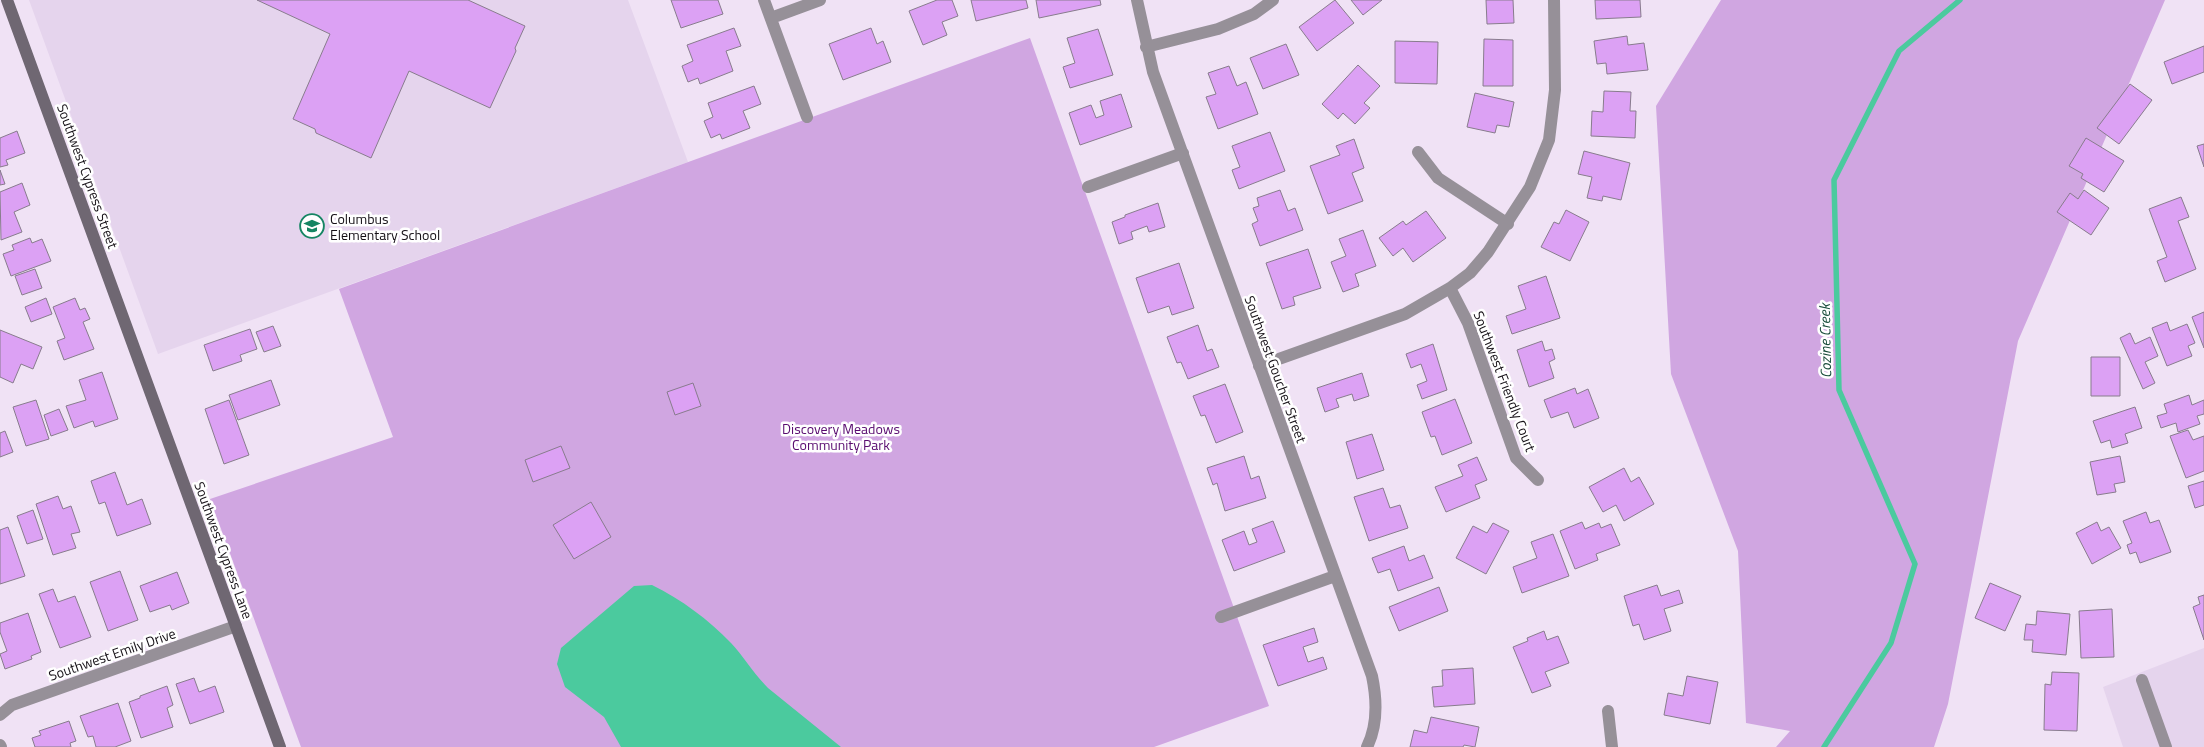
<svg xmlns="http://www.w3.org/2000/svg" width="2204" height="747" font-family="'Titillium Web',sans-serif">
<style>
.built{fill:#e5d4ed}
.green{fill:#d0a6e1}
.water{fill:#4bca9e}
.lines{fill:none;stroke-linecap:round;stroke-linejoin:round}
.stream{stroke:#4bca9e;stroke-width:5.5}
.building{fill:#dca1f4;stroke:#887c8d}
.street{stroke:#969098;stroke-width:12}
.secondary{stroke:#6f6772;stroke-width:12}
.labels{text-anchor:middle;dominant-baseline:central;stroke-width:5;stroke-linejoin:round;paint-order:stroke}
.street-label{font-size:14px;fill:#140f15;stroke:#fff}
.poi-label{font-size:14px;fill:#140f15;stroke:#fff;text-anchor:start}
.park-label{font-size:14px;fill:#580a6f;stroke:#fff}
.water-label{font-size:15px;font-style:italic;fill:#194d3b;stroke:#fff}
</style>
<rect width="100%" height="100%" fill="#f0e2f5"/>
<path class="built" d="M29 0H628L688 162 158 354Z
M2204 648V747H2123L2103 687Z"/>
<path class="green" d="M1721 0H2165L2018 341 1948 704 1934 747H1776L1790 731 1746 723 1738 551 1671 374 1656 106Z
M1030 38 1269 706 1154 747H301L210 499 393 437 339 289Z"/>
<path class="water" d="M652 585C682 600 708 619 731 643 744 657 754 674 768 688L841 747H621L604 717 565 687 557 664 561 648 634 586Z"/>
<g class="lines">
<path class="stream" d="M1824 747 1891 643 1915 564 1839 390 1834 180 1899 51 1960 0"/>
</g>
<path class="building" d="M257 0H468L525 26 515 48 516 51 490 108 409 71 371 158 316 133 315 129 293 119 330 34Z
M671 0H718L723 14 681 28Z
M937 0H952L958 16 942 22 947 35 923 45 909 11Z
M971 0H1026L1028 8 976 21Z
M1036 0H1100L1101 5 1039 18Z
M1335 0 1354 23 1317 51 1299 27Z
M1351 0H1382L1363 15Z
M1486 0H1513L1514 23 1487 24Z
M1595 0H1640L1641 17 1596 19Z
M734 28 741 46 726 51 733 71 700 84 698 78 688 82 682 66 693 61 687 45Z
M871 28 877 44 883 41 891 62 843 80 829 44Z
M1098 29 1113 75 1070 88 1063 67 1075 63 1067 38Z
M1627 36 1628 45 1644 43 1648 70 1607 74 1606 63 1597 64 1594 41Z
M1484 39 1513 40V86H1483Z
M1395 41 1438 42 1437 84 1395 83Z
M1286 44 1299 75 1263 89 1250 58Z
M2204 46V72L2172 84 2164 62Z
M1358 65 1380 86 1364 103 1370 108 1355 124 1343 113 1338 119 1322 104Z
M1229 66 1237 86 1246 82 1258 114 1218 129 1206 97 1216 94 1208 73Z
M2130 84 2152 100 2119 144 2097 128Z
M754 86 761 104 743 111 750 128 722 139 720 134 711 138 704 121 713 117 708 103Z
M1604 91 1631 92 1630 111H1636L1635 138 1591 136 1592 111 1603 112Z
M1475 93 1514 102 1509 127 1497 125 1495 133 1467 127Z
M1121 94 1132 127 1080 145 1069 113 1091 105 1096 118 1104 115 1100 101Z
M17 131 25 153 6 160 8 165 0 167V138Z
M1270 132 1285 171 1239 189 1232 170 1240 167 1232 146Z
M2086 138 2124 161 2104 192 2081 178 2083 174 2069 166Z
M1354 139 1364 168 1352 173 1363 201 1328 214 1310 166 1340 155 1336 146Z
M2204 144V167L2197 146Z
M1584 151 1630 163 1621 200 1603 196 1602 201 1587 198 1592 177 1578 174Z
M0 170 5 184 0 185Z
M22 183 30 205 14 212 22 232 1 240 0 192Z
M1280 190 1288 211 1295 208 1303 230 1260 246 1252 224 1258 221 1253 208 1259 206 1257 198Z
M2084 190 2109 208 2091 235 2057 212 2070 193 2078 199Z
M2181 197 2189 217 2178 221 2196 269 2165 282 2157 261 2167 257 2149 209Z
M1158 203 1165 227 1149 232 1147 226 1131 232 1133 239 1119 244 1112 222 1125 217V215Z
M1566 210 1589 222 1570 261 1541 247 1554 222 1559 224Z
M1426 211 1446 238 1413 262 1403 248 1393 256 1379 238 1403 221 1406 225Z
M1363 230 1376 266 1355 274 1359 286 1343 292 1331 262 1346 256 1339 239Z
M30 238 32 243 42 239 51 261 11 276 3 254 14 250 12 245Z
M1308 249 1321 288 1293 297 1295 305 1282 309 1266 263Z
M1179 263 1194 308 1172 315 1169 306 1148 313 1136 278Z
M35 269 42 288 22 295 15 276Z
M1546 276 1560 318 1512 334 1506 316 1526 309 1518 286Z
M46 298 52 314 31 322 25 307Z
M75 298 80 310 85 308 90 319 83 322 94 349 64 360 57 341 65 338 53 307Z
M2204 312V348L2192 317Z
M2167 322 2170 331 2187 324 2195 343 2188 346 2192 356 2167 366 2152 328Z
M1198 325 1207 351 1212 349 1219 367 1188 379 1181 362 1177 363 1167 337Z
M273 326 281 346 264 352 256 332Z
M250 329 257 349 240 355 242 361 213 371 204 345Z
M0 330 42 347 33 369 21 364 13 383 0 377Z
M2130 333 2135 344 2150 337 2158 356 2145 362 2155 383 2143 389 2120 338Z
M1542 341 1545 351 1552 349 1555 359 1549 362 1554 378 1529 387 1517 350Z
M1433 344 1447 390 1422 399 1417 385 1427 381 1421 364 1411 368 1406 354Z
M2091 357H2120V396H2091Z
M102 372 118 419 95 427 93 421 74 428 66 406 86 400 79 380Z
M1362 373 1369 396 1354 401 1352 394 1336 399 1339 407 1325 412 1317 388Z
M271 380 280 405 238 420 229 395Z
M693 383 701 406 675 415 667 392Z
M1225 384 1243 432 1216 443 1205 415 1201 416 1193 396Z
M1575 388 1577 394 1588 389 1599 418 1574 428 1568 412 1551 418 1544 400Z
M2189 395 2192 405 2204 400V414L2197 416 2200 424 2178 432 2176 423 2161 428 2157 416 2167 413 2164 404Z
M1455 399 1472 443 1442 455 1435 436 1431 437 1422 412Z
M36 400 49 439 26 446 13 407Z
M229 400 249 455 224 464 205 409Z
M2135 407 2142 428 2125 434 2128 443 2112 448 2110 440 2101 443 2093 421Z
M59 409 68 430 51 436 44 415Z
M2188 430 2193 440 2204 436V471L2186 478 2170 436Z
M5 431 13 452 0 457V433Z
M1372 434 1384 470 1357 479 1346 442Z
M561 446 570 468 533 482 525 460Z
M1244 456 1251 479 1259 476 1266 498 1225 511 1217 483 1213 485 1207 468Z
M2120 456 2125 482 2114 484 2116 492 2097 495 2090 462Z
M1477 457 1487 480 1475 485 1480 498 1446 512 1435 487 1463 476 1458 465Z
M1624 468 1631 482 1639 477 1654 504 1624 521 1616 505 1603 512 1589 487Z
M115 472 127 505 142 499 151 524 117 536 105 502 99 504 91 481Z
M2204 481V505L2195 508 2188 486Z
M1383 488 1390 508 1400 505 1408 528 1369 541 1354 497Z
M58 496 63 509 71 506 80 532 71 534 76 548 53 555 36 504Z
M591 502 611 537 574 559 553 525Z
M33 510 43 539 27 544 17 516Z
M2146 512 2150 523 2159 520 2171 552 2140 563 2136 552 2130 554 2127 545 2132 543 2123 521Z
M1273 521 1285 552 1234 571 1222 540 1244 531 1249 545 1257 542 1252 529Z
M1582 522 1585 529 1599 523 1601 528 1611 524 1620 545 1596 554 1598 560 1575 569 1560 531Z
M2097 522 2101 531 2109 527 2121 548 2092 564 2076 533Z
M1493 523 1509 531 1486 574 1456 558 1473 526 1487 533Z
M8 527 25 576 0 584V530Z
M1553 534 1569 576 1522 593 1513 567 1537 558 1531 542Z
M1404 546 1409 561 1424 555 1433 578 1398 591 1390 569 1378 573 1372 558Z
M120 571 138 620 108 631 90 582Z
M177 572 189 603 172 610 170 605 150 612 140 586Z
M1990 583 2021 596 2005 631 1975 618Z
M1657 585 1661 596 1679 590 1683 603 1664 609 1671 631 1644 640 1639 624 1633 626 1624 596Z
M1439 587 1448 611 1399 631 1389 607Z
M53 589 58 602 75 596 91 637 60 648 39 594Z
M2204 595V640L2193 607 2200 604 2198 597Z
M2112 609 2114 657 2081 658 2079 611Z
M2037 611 2070 614 2066 655 2032 652 2033 640H2024L2026 624 2036 625Z
M28 613 41 652 31 656 32 659 5 669 0 654 7 651 0 632V623Z
M1314 628 1318 642 1303 647 1308 662 1323 657 1327 669 1278 686 1263 645Z
M1544 631 1547 640 1558 636 1569 663 1545 672 1551 686 1532 693 1513 647 1528 641 1527 638Z
M1473 668 1475 704 1434 707 1432 687 1443 686 1442 670Z
M2052 672 2079 673 2077 731 2044 730 2045 684 2051 685Z
M1687 676 1718 682 1710 724 1664 715 1668 693 1683 696Z
M194 678 199 692 215 686 224 712 190 724 176 684Z
M167 686 173 705 167 708 173 727 141 738 129 702 140 698V696Z
M118 703 131 741 115 747H96L93 736 88 737 80 716Z
M1431 717 1479 727 1475 747 1464 745 1463 747H1410L1414 730 1427 733Z
M69 721 76 741 70 743 71 747H35L32 738 41 735 39 731Z"/>
<g class="lines">
<path class="street" d="M764 0 807 117
M1137 0 1153 72 1372 676C1377 700 1378 725 1367 747
M771 18 820 0
M1146 47 1218 29 1254 14 1273 0
M1418 152 1438 178 1508 224
M1088 187 1183 153
M1450 288 1468 323 1516 458 1538 480
M1259 366 1405 314 1450 288 1470 273 1488 252 1530 187 1549 140 1555 90 1554 0
M1221 617 1335 576
M2142 680 2166 747
M1608 711 1612 747
M0 715 12 705 236 626
M0 745 1 747"/>
<path class="secondary" d="M7 0 280 747"/>
</g>
<defs>
<g id="school-ring" transform="scale(1.25)"><circle r="9.5" fill="#fff" stroke="#158563" stroke-width="1.5"/><path d="M0-5L7-2L0 1L-7-2ZM-4 1L0 2.5L4 1V4Q0 6-4 4Z" fill="#158563"/></g>
</defs>
<g fill-rule="evenodd">
<use href="#school-ring" x="312" y="226"/>
</g>
<g class="labels">
<g class="street-label">
<text transform="translate(88 176) rotate(70)">Southwest Cypress Street</text>
<text transform="translate(1276 369) rotate(70)">Southwest Goucher Street</text>
<text transform="translate(1505 381) rotate(69)">Southwest Friendly Court</text>
<text transform="translate(224 550) rotate(70)">Southwest Cypress Lane</text>
<text transform="translate(112 654) rotate(-19)">Southwest Emily Drive</text>
</g>
<g class="poi-label">
<text x="330" y="218">Columbus<tspan x="330" dy="16">Elementary School</tspan></text>
</g>
<g class="park-label">
<text x="841" y="428">Discovery Meadows<tspan x="841" dy="16">Community Park</tspan></text>
</g>
<g class="water-label">
<text transform="translate(1825 341) rotate(-91)">Cozine Creek</text>
</g>
</g>
</svg>
